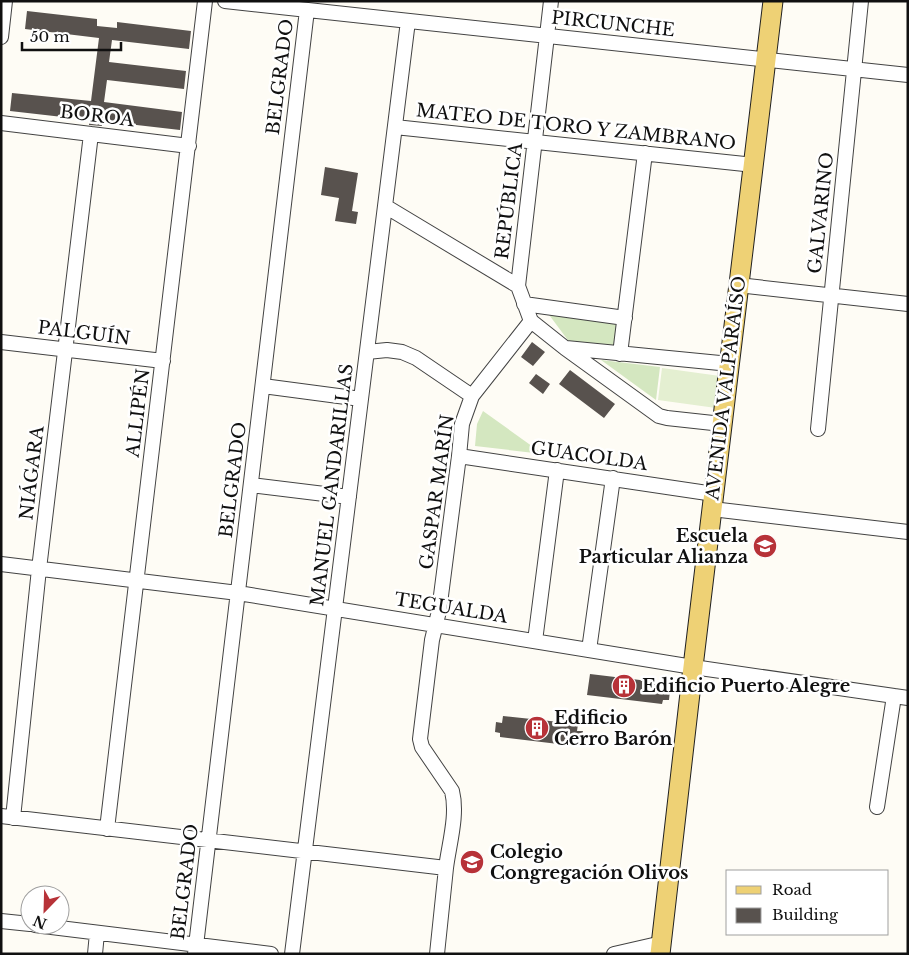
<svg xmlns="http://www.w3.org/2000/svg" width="909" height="955" font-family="'Libre Baskerville',serif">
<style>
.grass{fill:#d4e7c0}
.pitch{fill:#e4efd1}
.building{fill:#58524e}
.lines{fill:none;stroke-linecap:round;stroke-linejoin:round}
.minor-casing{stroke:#434343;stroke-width:16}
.major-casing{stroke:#212121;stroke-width:21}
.minor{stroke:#fff;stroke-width:14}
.major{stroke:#eed175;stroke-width:19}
.labels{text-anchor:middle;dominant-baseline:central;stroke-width:5;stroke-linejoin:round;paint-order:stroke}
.street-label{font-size:18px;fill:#101010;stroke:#fff}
.poi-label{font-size:18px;font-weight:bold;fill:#101010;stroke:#fff;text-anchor:start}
</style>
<rect width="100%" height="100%" fill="#fefcf5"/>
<path class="grass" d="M547 312 626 322 622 349 570 343Z
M601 360 660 367 656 400Z
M483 411 543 454 475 446 477 424Z"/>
<path class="pitch" d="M662 368 720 376 716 408 658 400Z"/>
<path class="building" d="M27 11 97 19V26L117 28V22L191 31 189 49 112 40 109 62 186 71 184 89 107 80 104 102 182 112 180 130 102 121V126L89 125V120L10 111 12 93 91 101 99 38 25 29Z
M325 167 358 173 352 211 358 212 356 224 335 221 339 198 321 195Z
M532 342 545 352 533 366 521 357Z
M570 370 615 404 604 418 559 384Z
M536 374 550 384 543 394 529 383Z
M590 674 665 683 664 689 670 690 669 700H663L662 704 587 695Z
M503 716 578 724 577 731H583L581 742 576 741 575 746 500 737V733L495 732 496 722 502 723Z"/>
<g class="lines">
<g class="minor-casing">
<path id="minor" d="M225 1 908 75
M1 37 5 1
M1 123 189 146
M395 127 754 165
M385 206 518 286 531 321 565 348 659 416 667 418 722 424
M738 285 908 304
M518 286 551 1
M524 304 625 318
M1 342 163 361
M566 348 730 364
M367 352 387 350 402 352 416 358 472 396
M620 354 645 153
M263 386 361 399
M818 429 861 1
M459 456 714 494
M251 485 349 497
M712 509 908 532
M1 564 238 593 693 667 908 698
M535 641 557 470
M589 650 613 478
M877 807 894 696
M1 816 446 868
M13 818 39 569 91 134
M107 829 205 1
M1 921 30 924
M35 925 271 954
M95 954 97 933
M195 954 307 10
M292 954 408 21
M437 954C440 925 443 897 446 868 449 844 458 815 452 791L422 747 420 739 432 640 439 611 459 456 462 424 472 396 531 321
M614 954 662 943"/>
</g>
<g class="major-casing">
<path id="major" d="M660 954 693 667 773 1"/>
</g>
<use href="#minor" class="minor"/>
<use href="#major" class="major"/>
</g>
<defs>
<g id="school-disc" transform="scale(1.25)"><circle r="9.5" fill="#b73238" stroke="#fff"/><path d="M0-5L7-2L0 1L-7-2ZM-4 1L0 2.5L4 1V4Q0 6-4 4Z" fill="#fff"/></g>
<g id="building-disc" transform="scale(1.25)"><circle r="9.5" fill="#b73238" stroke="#fff"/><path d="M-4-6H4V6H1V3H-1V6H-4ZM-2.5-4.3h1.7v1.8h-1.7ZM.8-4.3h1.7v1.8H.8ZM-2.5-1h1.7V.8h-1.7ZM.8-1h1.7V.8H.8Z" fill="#fff"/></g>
</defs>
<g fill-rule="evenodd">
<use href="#school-disc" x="765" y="546"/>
<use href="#building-disc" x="624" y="686"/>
<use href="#building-disc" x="537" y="728"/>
<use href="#school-disc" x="472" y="862"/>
</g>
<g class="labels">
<g class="street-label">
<text transform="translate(613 24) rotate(6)">PIRCUNCHE</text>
<text transform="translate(280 77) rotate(-83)">BELGRADO</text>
<text transform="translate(97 116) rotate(7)">BOROA</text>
<text transform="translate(576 127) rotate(6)">MATEO DE TORO Y ZAMBRANO</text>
<text transform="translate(509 201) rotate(-83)">REPÚBLICA</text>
<text transform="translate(821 213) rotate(-84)">GALVARINO</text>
<text transform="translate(84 333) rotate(7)">PALGUÍN</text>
<text transform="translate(726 388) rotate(-83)">AVENIDA VALPARAÍSO</text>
<text transform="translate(138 413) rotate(-83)">ALLIPÉN</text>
<text transform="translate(589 456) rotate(8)">GUACOLDA</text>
<text transform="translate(32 473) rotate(-83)">NIÁGARA</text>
<text transform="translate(233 480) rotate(-83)">BELGRADO</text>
<text transform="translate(332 485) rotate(-83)">MANUEL GANDARILLAS</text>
<text transform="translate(437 492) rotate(-82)">GASPAR MARÍN</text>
<text transform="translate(451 608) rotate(9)">TEGUALDA</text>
<text transform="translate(185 882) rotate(-83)">BELGRADO</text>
</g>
<g class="poi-label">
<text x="748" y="536" text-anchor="end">Escuela<tspan x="748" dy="21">Particular Alianza</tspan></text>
<text x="642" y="686">Edificio Puerto Alegre</text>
<text x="554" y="718">Edificio<tspan x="554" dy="21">Cerro Barón</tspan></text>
<text x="490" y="852">Colegio<tspan x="490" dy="21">Congregación Olivos</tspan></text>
</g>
</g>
<rect width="909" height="955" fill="none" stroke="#101010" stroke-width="5"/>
<rect x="726" y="870" width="162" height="65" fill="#ffffff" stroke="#9f9f9f"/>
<rect x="736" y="886" width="25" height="8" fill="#eed175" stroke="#9f9f9f"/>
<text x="772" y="895" font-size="15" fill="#101010">Road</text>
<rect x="736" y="908" width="25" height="15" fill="#58524e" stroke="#9f9f9f"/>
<text x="772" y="920" font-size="15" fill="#101010">Building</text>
<g transform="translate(45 910) rotate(203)"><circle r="24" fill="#ffffff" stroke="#9f9f9f"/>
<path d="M0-4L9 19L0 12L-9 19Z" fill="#b73238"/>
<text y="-8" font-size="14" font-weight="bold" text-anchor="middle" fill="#101010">N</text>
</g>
<path d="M22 42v8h99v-8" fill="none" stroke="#101010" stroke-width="2.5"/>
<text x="30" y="42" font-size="15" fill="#101010" stroke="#ffffff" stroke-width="4" paint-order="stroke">50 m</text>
</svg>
